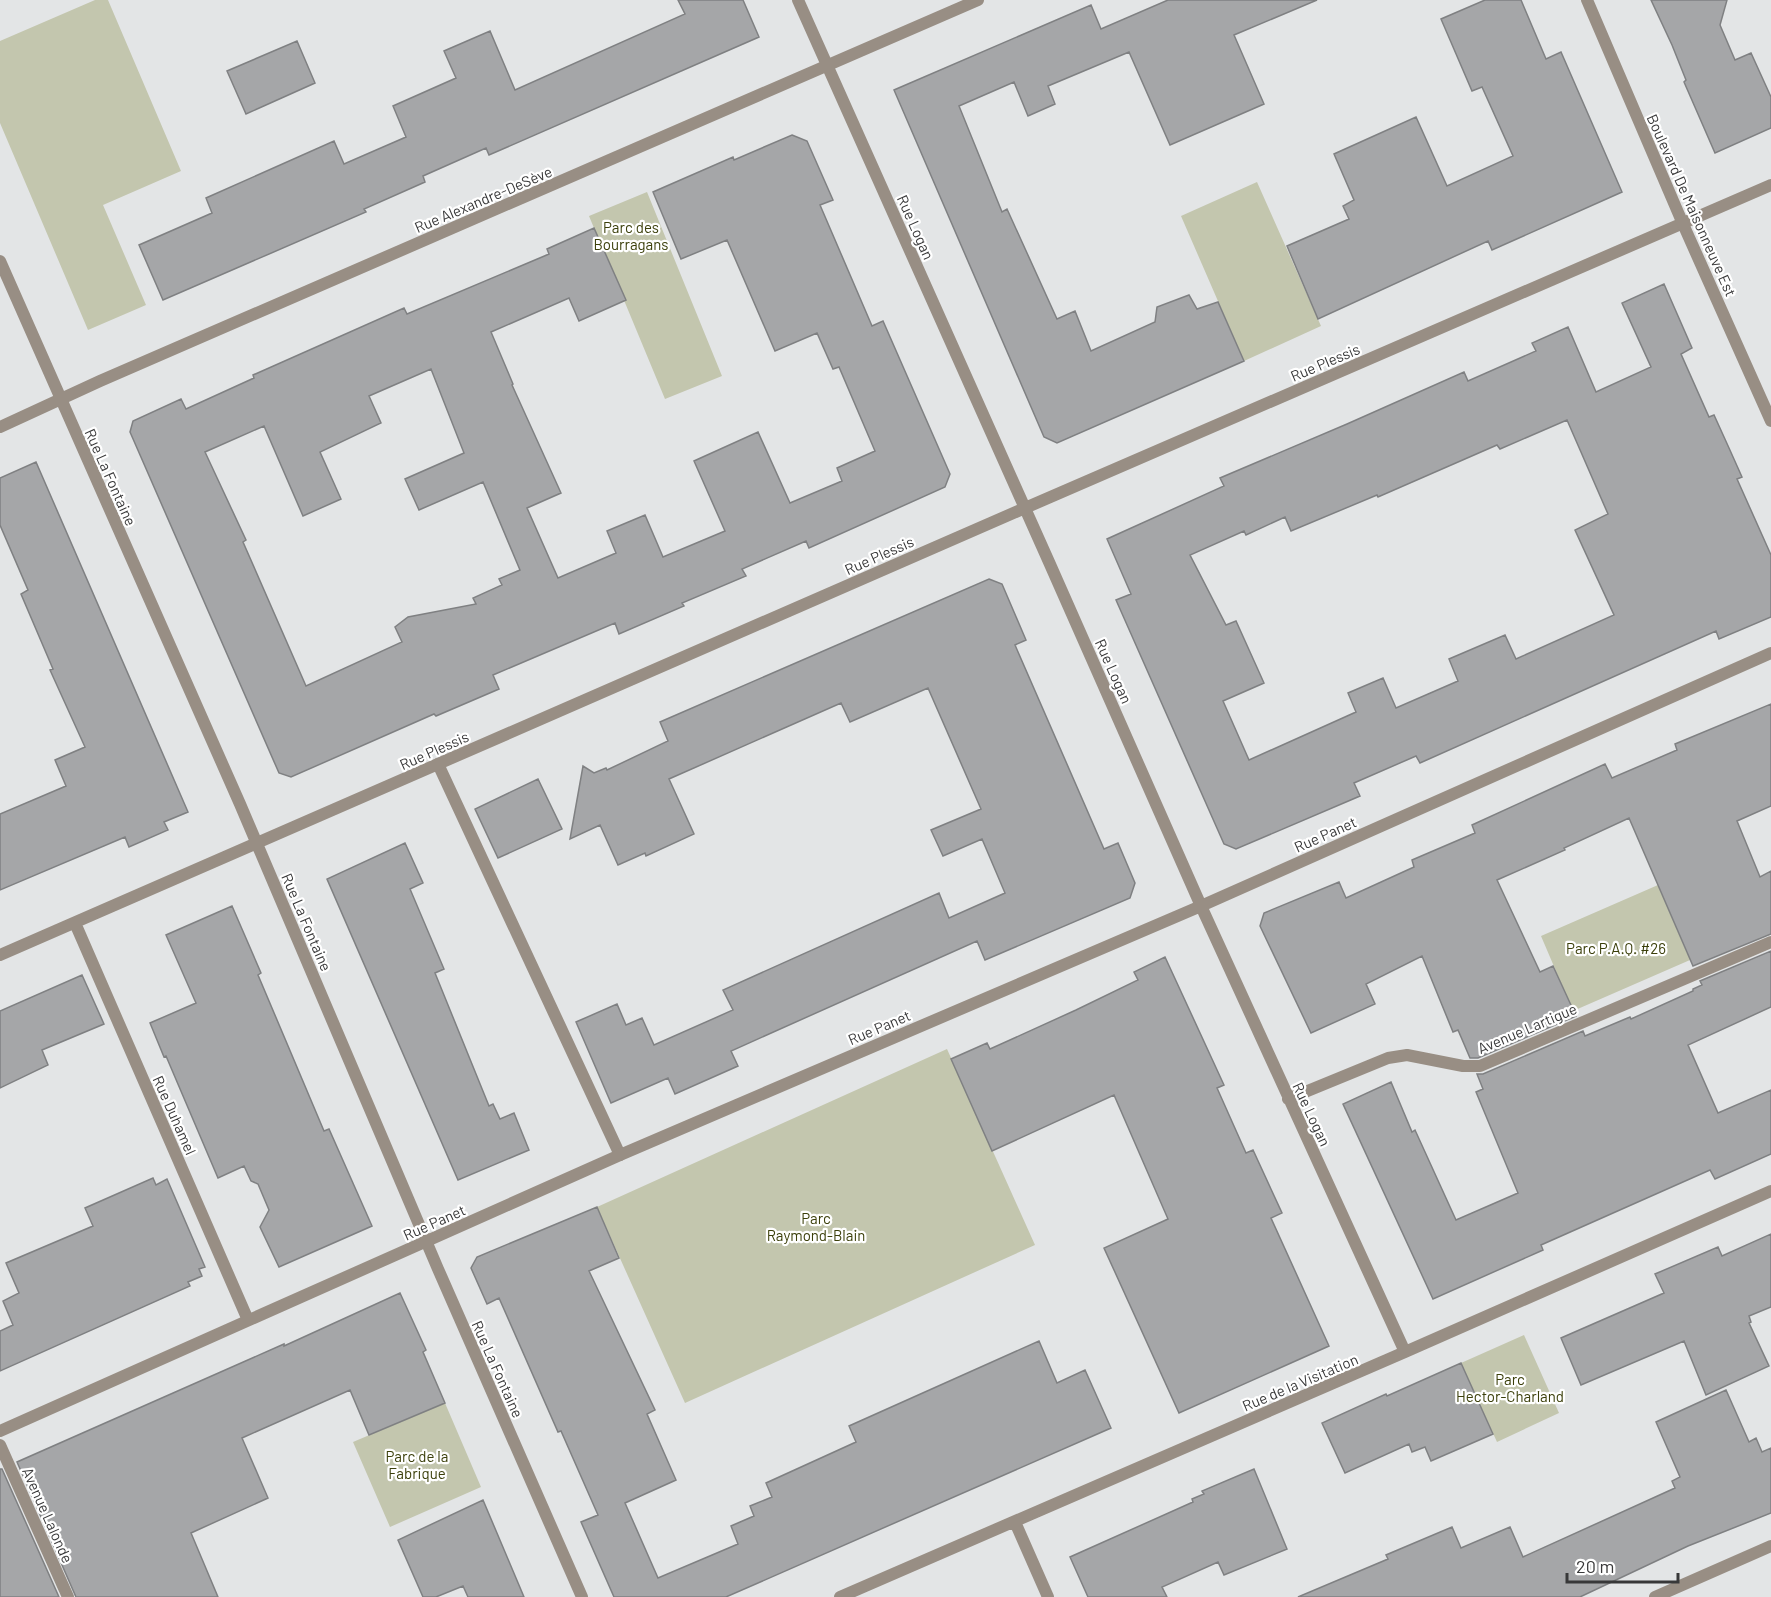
<svg xmlns="http://www.w3.org/2000/svg" width="1771" height="1597" font-family="Barlow,sans-serif">
<style>
.green{fill:#c3c6ae}
.building{fill:#a5a6a8;stroke:#7f8082;stroke-width:1.5;fill-rule:evenodd}
.lines{fill:none;stroke-linecap:round;stroke-linejoin:round}
.service{stroke:#988e84;stroke-width:12}
.minor{stroke:#988e84;stroke-width:12}
.tertiary{stroke:#988e84;stroke-width:12}
.labels{text-anchor:middle;dominant-baseline:central;stroke-width:4.5;stroke-linejoin:round;paint-order:stroke}
.street-label{font-size:15px;fill:#383839;stroke:#fff}
.park-label{font-size:15px;fill:#3b3f0a;stroke:#fff}
</style>
<rect width="100%" height="100%" fill="#e3e5e6"/>
<path class="green" d="M95 0H108L181 171 103 205 146 305 88 330 0 123V41Z
M1257 182 1321 326 1244 361 1181 216Z
M647 192 722 376 665 399 589 216Z
M1658 885 1690 960 1573 1011 1541 936Z
M947 1049 1035 1245 685 1403 597 1207Z
M1524 1335 1559 1413 1497 1442 1461 1363Z
M445 1403 481 1487 390 1527 353 1442Z"/>
<path class="building" d="M678 0H743L759 37 489 155 486 148 423 176 425 182 364 209 366 212 163 300 139 245 212 213 206 198 334 141 344 164 406 137 393 106 456 78 444 51 490 31 515 90 685 14Z
M1168 0H1317L1234 35 1264 104 1170 145 1129 52 1048 86 1055 104 1028 116 1014 82 959 106 1002 212 1007 209 1057 319 1075 311 1091 351 1155 322 1157 307 1189 295 1197 309 1218 302 1244 361 1057 443 1044 437 894 90 1091 5 1101 29Z
M1485 0H1521L1546 59 1561 52 1622 192 1492 250 1488 241 1318 319 1287 246 1349 219 1343 206 1354 200 1334 154 1416 117 1447 186 1513 156 1482 87 1472 91 1441 19Z
M1651 0H1727L1720 25 1735 60 1751 53 1771 97V128L1715 153 1684 82 1686 80 1672 45Z
M297 41 315 83 246 114 227 71Z
M792 135 807 141 833 200 820 205 872 326 883 321 950 474 945 487 809 548 806 541 742 569 746 576 682 603 684 606 619 634 615 623 493 675 499 689 436 716 434 714 291 777 279 773 130 432 133 421 181 399 186 409 254 378 253 375 404 308 407 314 549 254 547 249 594 228 626 300 579 321 569 298 491 332 513 384 512 385 561 493 527 508 558 578 616 553 607 531 645 515 663 557 725 531 694 461 758 432 790 503 842 481 837 468 875 451 839 367 833 369 817 333 775 351 727 240 681 259 653 192 733 157 734 160ZM431 369 464 453 405 479 419 510 483 482 520 570 499 579 502 585 473 598 476 604 408 617 395 627 402 642 306 686 243 542 246 540 205 452 264 426 303 516 341 499 320 452 381 423 369 396Z
M1664 284 1692 348 1681 354 1709 417 1714 415 1729 448 1742 477 1737 479 1771 555V617L1719 639 1716 631 1420 763 1416 756 1354 783 1360 796 1236 849 1224 844 1116 600 1131 594 1107 539 1224 486 1220 478 1347 424 1464 372 1468 381 1536 351 1532 343 1568 327 1596 392 1651 367 1622 303ZM1567 420 1608 514 1575 530 1614 615 1516 659 1505 635 1449 659 1458 681 1396 708 1383 678 1348 693 1356 712 1249 760 1223 701 1264 683 1236 621 1226 625 1190 555 1244 531 1246 535 1285 517 1291 531 1377 495 1378 497 1497 445 1500 449Z
M36 462 188 812 164 822 168 830 129 847 125 837 0 890V814L66 786 55 760 85 747 50 670 53 669 21 594 28 590 0 525V478Z
M989 579 1002 584 1026 640 1015 645 1104 849 1118 843 1135 883 1130 898 985 960 977 941 731 1051 738 1066 675 1094 668 1078 611 1103 576 1022 617 1004 626 1025 642 1018 654 1045 733 1010 723 990 939 893 949 918 1005 893 982 839 943 856 931 830 981 809 928 688 850 722 841 703 669 779 694 834 646 856 645 853 618 865 600 825 570 839 583 766 594 773 606 768 607 770 668 741 660 722Z
M1771 704V806L1737 821 1760 877 1771 871V934L1693 966 1629 818 1564 848 1565 850 1497 880 1540 972 1553 966 1576 1016 1478 1058H1470L1458 1030 1453 1032 1422 956 1366 984 1375 1004 1311 1033 1260 926 1264 913 1339 882 1346 898 1414 867 1412 860 1475 833 1472 825 1605 764 1612 778 1677 750 1675 744Z
M538 779 562 829 498 858 475 809Z
M405 843 423 883 410 889 444 969 435 973 489 1106 493 1104 500 1119 514 1113 529 1150 458 1180 327 879Z
M232 906 261 973 258 975 324 1131 329 1129 372 1226 279 1267 260 1227 269 1210 258 1184 251 1181 244 1166 218 1178 166 1056 164 1057 150 1023 196 1003 166 935Z
M1771 951V1007L1688 1045 1718 1113 1771 1090V1154L1715 1179 1710 1170 1541 1245 1543 1250 1433 1299 1343 1104 1391 1082 1412 1132 1415 1130 1456 1220 1518 1193 1476 1092 1483 1089 1477 1074H1483L1583 1031 1585 1036 1630 1017 1631 1019 1693 991V989L1702 985 1700 981Z
M1165 957 1224 1085 1217 1088 1246 1153 1253 1150 1282 1213 1271 1218 1329 1346 1179 1413 1104 1248 1168 1219 1114 1095 992 1151 951 1059 987 1043 990 1049 1076 1010 1138 980 1134 972Z
M82 975 104 1024 42 1050 48 1065 0 1088V1011Z
M153 1178 156 1185 167 1179 205 1267 199 1269 202 1276 188 1282 190 1286 0 1371V1331L13 1325 3 1301 19 1293 6 1263 93 1226 85 1208Z
M597 1207 619 1258 589 1271 655 1410 647 1414 676 1480 625 1503 658 1578 738 1544 731 1526 754 1516 750 1506 772 1497 766 1483 856 1442 849 1426 1039 1341 1057 1383 1085 1370 1111 1428 726 1597H614L581 1522 598 1515 561 1431 558 1432 499 1298 487 1304 471 1268 477 1257Z
M1771 1234V1307L1749 1316 1751 1322 1749 1323 1769 1366 1706 1395 1684 1341 1581 1385 1561 1338 1664 1293 1655 1274 1718 1247 1722 1256Z
M400 1293 426 1350 423 1352 445 1403 369 1435 350 1390 242 1438 268 1498 191 1533 218 1597H76L17 1462 284 1344V1346Z
M1461 1363 1493 1434 1431 1461 1425 1447 1412 1452 1409 1444 1345 1473 1322 1423 1386 1394 1387 1396Z
M1726 1390 1749 1442 1756 1438 1762 1452 1771 1448V1513L1688 1546 1580 1597H1298L1388 1559 1386 1555 1452 1527 1461 1548 1510 1527 1523 1557 1675 1488 1672 1481 1680 1477 1656 1422Z
M0 1469H2L59 1597H0Z
M1254 1469 1287 1549 1224 1575 1218 1562 1162 1587 1167 1597H1088L1070 1557 1193 1502 1192 1499 1204 1494 1202 1491Z
M483 1500 524 1597H468L463 1586 436 1597H423L398 1540Z"/>
<g class="lines">
<path class="service" d="M438 764 620 1155"/>
<path class="minor" d="M798 0 1049 562 1201 906 1405 1352
M0 261 240 804 438 1269 582 1597
M0 427 100 381 978 0
M75 923 248 1320
M0 955 1025 508 1771 185
M1288 1099 1388 1058 1407 1055 1463 1066H1480L1771 942
M0 1431 620 1155 1201 906 1771 653
M0 1445 68 1597
M1015 1522 1048 1597
M840 1597 1405 1352 1771 1191
M1655 1597 1771 1546"/>
<path class="tertiary" d="M1587 0 1683 224 1771 421"/>
</g>
<g class="labels">
<g class="street-label">
<text transform="translate(483 199) rotate(-23)">Rue Alexandre-DeSève</text>
<text transform="translate(1692 205) rotate(66)">Boulevard De Maisonneuve Est</text>
<text transform="translate(916 227) rotate(66)">Rue Logan</text>
<text transform="translate(1325 362) rotate(-23)">Rue Plessis</text>
<text transform="translate(111 477) rotate(66)">Rue La Fontaine</text>
<text transform="translate(879 555) rotate(-24)">Rue Plessis</text>
<text transform="translate(1114 671) rotate(66)">Rue Logan</text>
<text transform="translate(434 750) rotate(-24)">Rue Plessis</text>
<text transform="translate(1325 834) rotate(-24)">Rue Panet</text>
<text transform="translate(307 922) rotate(67)">Rue La Fontaine</text>
<text transform="translate(879 1027) rotate(-23)">Rue Panet</text>
<text transform="translate(1527 1028) rotate(-23)">Avenue Lartigue</text>
<text transform="translate(1312 1114) rotate(65)">Rue Logan</text>
<text transform="translate(175 1115) rotate(66)">Rue Duhamel</text>
<text transform="translate(434 1222) rotate(-24)">Rue Panet</text>
<text transform="translate(498 1369) rotate(66)">Rue La Fontaine</text>
<text transform="translate(1300 1382) rotate(-23)">Rue de la Visitation</text>
<text transform="translate(48 1515) rotate(66)">Avenue Lalonde</text>
</g>
<g class="park-label">
<text x="631" y="227">Parc des<tspan x="631" dy="17">Bourragans</tspan></text>
<text x="1616" y="948">Parc P.A.Q. #26</text>
<text x="816" y="1218">Parc<tspan x="816" dy="17">Raymond-Blain</tspan></text>
<text x="1510" y="1379">Parc<tspan x="1510" dy="17">Hector-Charland</tspan></text>
<text x="417" y="1456">Parc de la<tspan x="417" dy="17">Fabrique</tspan></text>
</g>
</g>
<path d="M1567 1573v9h111v-9" fill="none" stroke="#383839" stroke-width="3"/>
<text x="1576" y="1573" font-size="18" fill="#383839" stroke="#ffffff" stroke-width="4.5" paint-order="stroke">20 m</text>
</svg>
